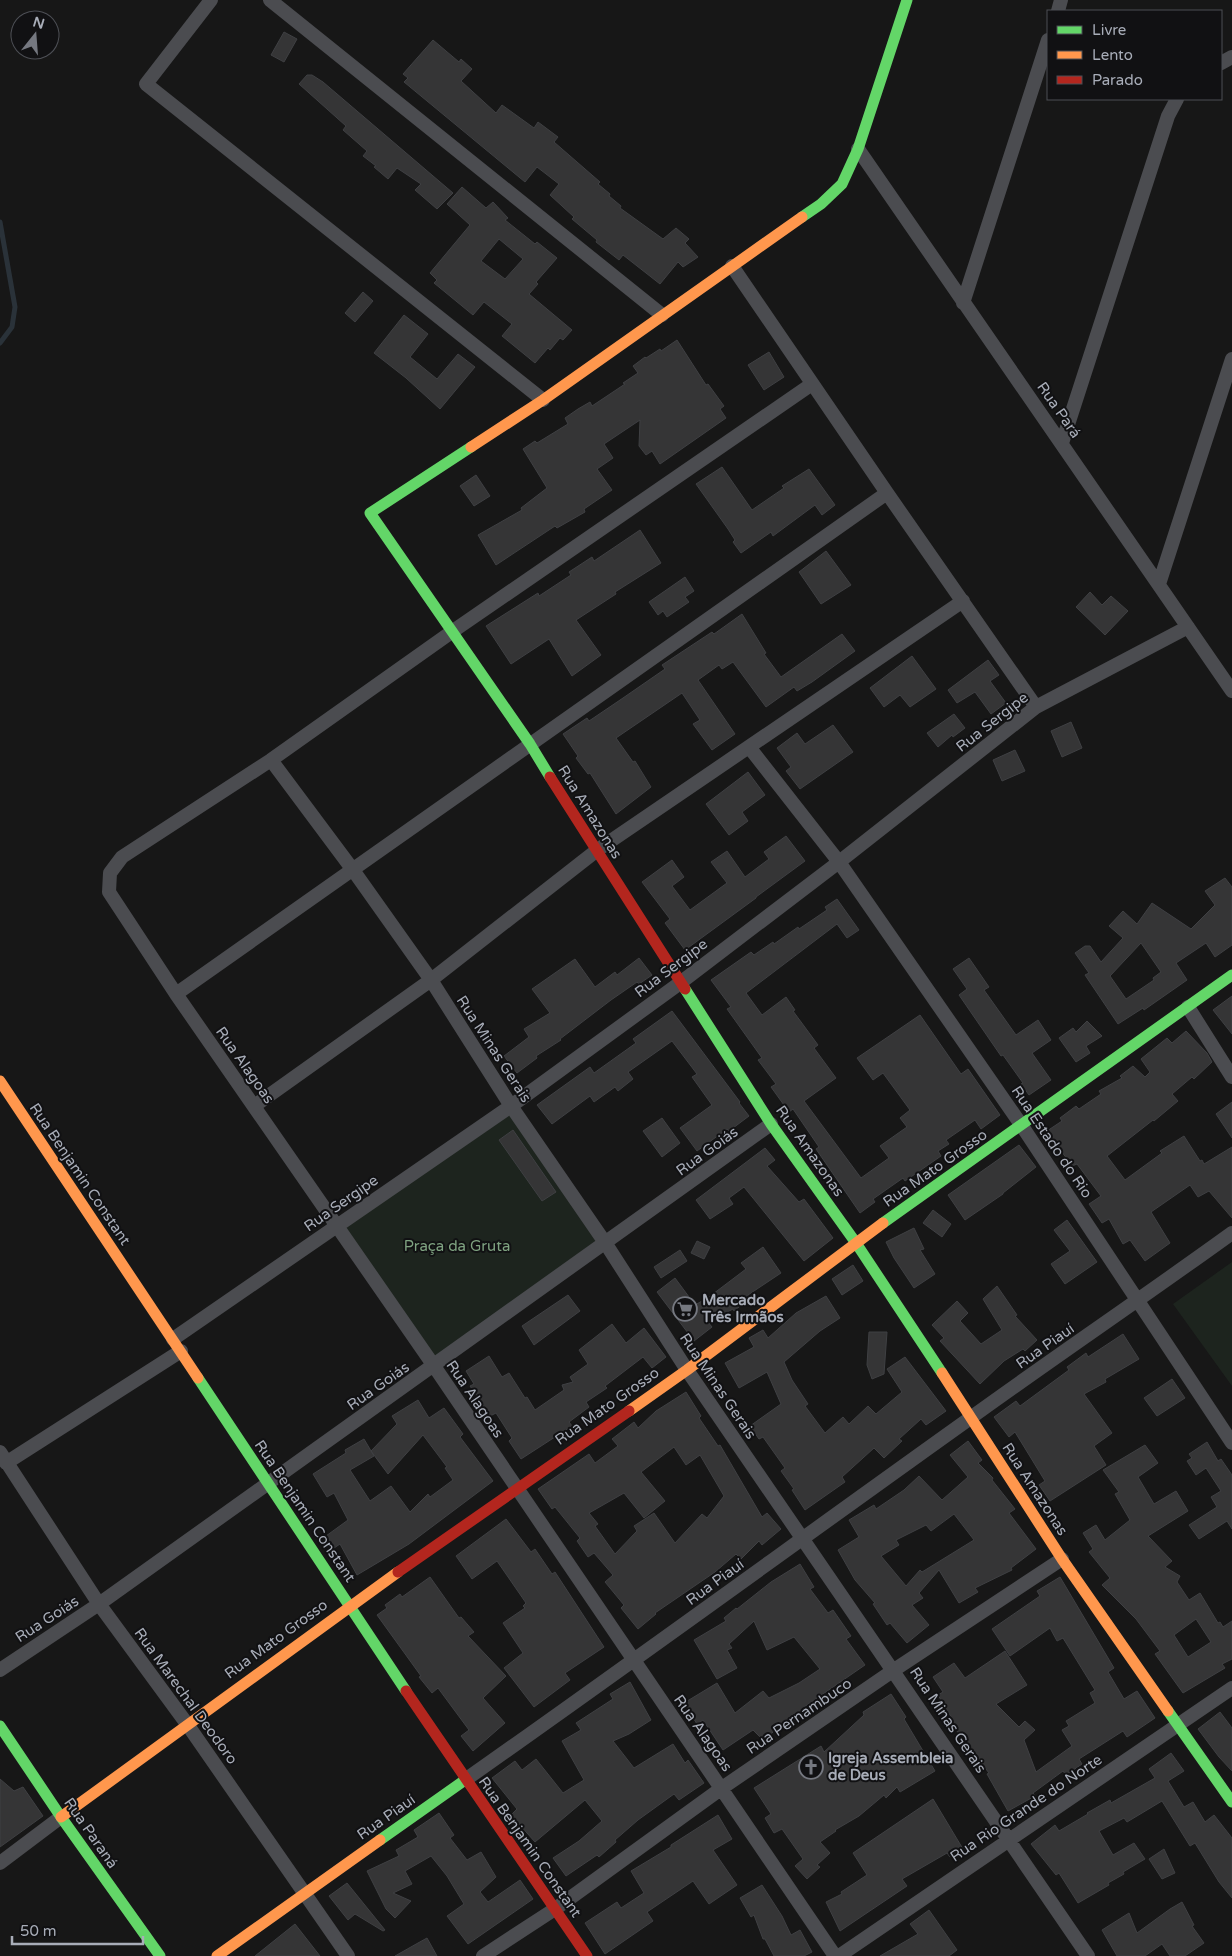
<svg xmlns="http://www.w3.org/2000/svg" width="1232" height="1956" font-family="'Varela Round',sans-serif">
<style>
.green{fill:#1d241e}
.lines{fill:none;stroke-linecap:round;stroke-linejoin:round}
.stream{stroke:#2a3239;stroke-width:5}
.building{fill:#353536;stroke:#3f4043;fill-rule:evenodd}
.street{stroke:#4b4c50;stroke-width:14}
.fast{stroke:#63d668;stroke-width:11}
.slow{stroke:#ff974d;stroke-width:11}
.jam{stroke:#b3261e;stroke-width:11}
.labels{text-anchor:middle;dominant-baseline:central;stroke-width:4;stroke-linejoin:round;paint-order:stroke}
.street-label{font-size:15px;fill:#a8adb8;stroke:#111113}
.park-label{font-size:15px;fill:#7fa381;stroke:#111113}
.poi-label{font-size:15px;font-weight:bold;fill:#a8adb8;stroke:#111113;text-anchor:start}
</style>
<rect width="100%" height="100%" fill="#171717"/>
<path class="green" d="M510 1115 597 1240 436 1359 343 1228Z
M1232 1262V1386L1173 1304Z"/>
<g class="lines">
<path class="stream" d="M0 222 15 307 12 327 0 343"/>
</g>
<path class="building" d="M284 32 297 39 284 62 271 55Z
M433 40 459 62 461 59 472 69 461 81 496 113 502 105 534 128 538 122 558 137 554 142 600 182 598 184 610 194 609 196 621 206 620 208 663 239 676 228 689 239 685 243 698 257 683 267 678 262 660 284 623 255 619 260 596 242 597 240 572 219 574 217 550 195 559 184 537 167 525 182 404 82 408 78 403 74Z
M307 75H312L323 82 453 193 437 209 415 190 421 184 397 168 388 179 374 167 376 166 363 156 367 151 343 130 346 126 299 84Z
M462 187 486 208 493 202 508 218 505 220 535 244 537 242 557 258 536 282 538 284 529 294 572 330 563 340 560 338 550 350 548 348 535 363 502 336 512 324 484 302 473 315 434 283 437 280 430 273 470 225 447 204ZM499 239 523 259 505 279 481 261Z
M363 292 373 301 355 322 345 313Z
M404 315 428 334 410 357 437 379 458 354 475 367 440 409 406 378 374 353Z
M677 340 706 385 708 384 724 406 720 409 726 418 660 464 652 451 646 455 639 446 640 420 604 444 613 458 597 469 612 490 584 509 585 512 557 528 555 526 496 565 478 535 522 510 521 508 547 488 523 449 535 441 537 443 568 424 565 418 578 409 590 402 592 406 625 384 623 383 638 373 633 366 645 357 646 358 660 349 661 351Z
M769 352 784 377 764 390 748 365Z
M722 467 752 510 784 488 782 486 809 469 835 505 822 515 815 505 773 536 771 532 741 553 733 542 735 540 728 529 696 484Z
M476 475 490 496 474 506 460 486Z
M640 530 661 563 615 592 616 594 576 620 601 655 572 676 549 639 511 664 486 626 538 593 539 596 571 575 569 572 592 557 594 561Z
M826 551 851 585 821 604 799 572Z
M685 577 694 591 685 597 689 602 667 617 663 611 658 615 649 602Z
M1090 592 1102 605 1111 596 1128 611 1105 635 1076 607Z
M742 614 766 653 764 654 781 677 842 634 855 651 812 682 797 691 794 687 766 707 733 662 722 669 719 665 698 680 735 734 712 750 693 724 700 720 682 693 616 738 633 762 635 761 651 787 616 814 590 773 588 774 576 758 578 756 563 734 587 718 589 721 623 698 665 669 662 665 712 632 714 634Z
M912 656 936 689 910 707 900 695 884 707 870 688Z
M988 660 999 675 990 681 1006 703 991 714 975 692 957 703 948 690Z
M954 714 965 728 953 737 952 735 938 747 927 733Z
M1071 722 1082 748 1062 757 1051 731Z
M833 725 853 752 800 789 786 771 791 767 777 748 797 733 805 744Z
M1015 750 1025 771 1002 781 993 760Z
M748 772 765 795 742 812 748 821 729 835 706 804Z
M786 836 805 861 756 897V898L685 950 665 923 670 919 642 882 672 860 684 877 672 886 690 910 727 883 711 862 727 851 745 877 769 859 764 852Z
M1225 878 1232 887V945L1215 957 1206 943 1176 963 1187 980 1144 1010 1143 1008 1118 1024 1085 975 1089 973 1075 953 1085 946H1090L1101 962 1123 938 1109 926 1123 911 1137 924 1152 903 1191 929 1215 905 1205 891ZM1141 943 1161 972 1153 978 1154 980 1126 999 1110 976Z
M837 899 859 930 847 938 837 924 746 993 762 1015 786 997 795 1010 793 1011 818 1045 814 1048 836 1078 804 1101 861 1178 889 1158 880 1146 907 1127 900 1118 910 1110 883 1073 873 1080 857 1058 920 1015 961 1074 968 1069 1000 1115 981 1129 975 1120 946 1140 949 1144 938 1151 941 1156 905 1181 903 1178 873 1199 875 1202 860 1213 816 1149 819 1147 793 1109 789 1112 771 1087 776 1084 758 1060 762 1058 727 1009 731 1007 711 980 751 952 754 955 773 942 774 944 798 927 799 929 827 910 825 907Z
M639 958 652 975 639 984 637 982 611 1000 560 1039 561 1040 536 1056 537 1058 517 1073 504 1056 529 1037 524 1029 550 1013 532 989 575 959 595 987 615 972 617 975Z
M969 958 989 987 984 990 1016 1035 1038 1020 1051 1040 1032 1053 1051 1080 1029 1095 1021 1084 1023 1083 1003 1055 1001 1056 959 995 967 989 953 969Z
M1232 996V1034L1213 1010Z
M672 1011 740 1102 739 1103 749 1116 729 1131 727 1129 697 1151 680 1128 712 1105 692 1077 697 1074 672 1041 628 1072 633 1079 618 1091 615 1087 594 1102 590 1096 552 1124 537 1105 590 1067 594 1073 636 1043 633 1039Z
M1087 1021 1102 1036 1086 1046 1090 1053 1076 1062 1059 1038 1073 1028 1076 1032Z
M1186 1031 1207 1053 1212 1062 1194 1079 1192 1077 1172 1094 1178 1101 1154 1121 1153 1120 1107 1156 1125 1180 1162 1153 1160 1151 1184 1136 1200 1161 1202 1160 1204 1164 1232 1147V1218L1209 1191 1198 1197 1190 1185 1151 1212 1170 1243 1145 1261 1130 1240 1123 1244 1109 1219 1102 1223 1089 1204 1101 1196 1077 1164 1072 1166 1047 1131 1062 1121 1060 1118 1076 1106 1079 1109 1101 1094 1099 1091 1122 1078 1120 1076 1133 1066 1145 1077 1150 1072 1141 1059 1167 1038 1172 1043Z
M1232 1102V1138L1216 1114Z
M662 1118 680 1143 662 1157 643 1131Z
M513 1130 556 1192 542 1201 499 1140Z
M1019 1145 1036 1167 1003 1193V1194L965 1220 948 1195Z
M765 1148 775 1160 767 1166 799 1202 804 1199 833 1238 804 1261 744 1187 729 1198 733 1204 710 1219 696 1200Z
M933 1210 951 1224 942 1237 923 1223Z
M1067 1220 1097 1262 1065 1284 1051 1264 1070 1251 1054 1230Z
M914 1228 924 1249 920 1250 935 1274 914 1288 894 1258 886 1242Z
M697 1241 710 1247 704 1259 691 1253Z
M763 1247 781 1273 748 1295 750 1298 734 1311 733 1309 708 1322 712 1327 694 1341 657 1292 675 1278 695 1305 709 1297 746 1269 741 1263Z
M680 1250 687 1261 661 1278 654 1267Z
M853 1265 863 1281 842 1295 832 1279Z
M997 1286 1017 1315 1015 1316 1037 1340 1025 1351 1023 1349 1004 1361 980 1384 940 1341 944 1338 932 1325 957 1301 968 1313 960 1321 981 1344 1002 1330 983 1299Z
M568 1295 580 1311 534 1345 522 1326Z
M826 1296 840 1318 820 1331 784 1362 792 1380 808 1404 805 1406 825 1433 843 1417 849 1424 868 1406 876 1414 902 1392 887 1369 905 1357 946 1411 926 1425 921 1419 899 1439 902 1441 884 1458 874 1448 842 1477 845 1482 805 1510 792 1490 794 1489 781 1471 785 1468 763 1437 759 1439 750 1426 781 1404 767 1372 739 1388 725 1363 754 1347 749 1338 763 1330 768 1338 796 1313Z
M612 1324 626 1343 644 1328 666 1357 652 1368 643 1357 605 1386 607 1388 586 1402 589 1407 569 1422 572 1426 521 1459 509 1441 512 1438 496 1413 490 1416 470 1386 474 1384 466 1371 489 1356 502 1377 509 1373 525 1398 527 1397 535 1410 564 1390 562 1385 573 1382 570 1377 588 1364 579 1350Z
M869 1332H887L884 1374 872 1379 867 1365Z
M1123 1334 1139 1359 1105 1379 1106 1382 1084 1394 1112 1433 1094 1446 1106 1465 1050 1501 1039 1485 1045 1481 1015 1432 1009 1437 994 1417 1016 1401 1020 1406 1069 1370 1067 1367 1086 1353 1088 1357Z
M1172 1379 1185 1398 1157 1416 1144 1398Z
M686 1392 701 1416 699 1418 718 1446 720 1445 762 1517 767 1513 781 1529 762 1545 759 1541 741 1559 736 1554 715 1572 655 1613 656 1614 638 1629 621 1608 624 1605 605 1582 613 1575 594 1553 588 1557 577 1541 580 1538 555 1507 552 1509 538 1489 589 1454 595 1463 618 1446 612 1439 634 1422 638 1428 656 1411ZM674 1447 686 1465 700 1455 724 1496 707 1518 702 1514 675 1543 654 1513 634 1526 637 1531 615 1554 595 1526 598 1524 589 1513 624 1493 644 1518 665 1501 641 1472Z
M418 1400 429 1418 444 1408 463 1434 460 1437 493 1481 409 1544 357 1575 340 1544 334 1548 326 1536 348 1520 334 1493 327 1497 313 1474 346 1453 345 1450 364 1439 374 1456 350 1470 370 1501 391 1486 410 1512 428 1494 430 1497 453 1480 445 1468 447 1467 423 1435 388 1474 371 1451 397 1424 392 1416Z
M968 1441 982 1460 978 1463 993 1478 992 1480 1015 1509 1009 1513 1036 1549 1011 1568 1012 1570 975 1588 978 1592 959 1603 939 1570 919 1593 923 1598 912 1605 929 1625 907 1643 890 1623 887 1625 873 1604 875 1603 855 1580 838 1550 859 1537 849 1520 874 1505 876 1509 904 1490 919 1476 942 1500 968 1477 950 1455ZM954 1514 974 1540 922 1572 920 1570 906 1586 881 1556 899 1545 896 1540 926 1525 931 1531Z
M1207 1442 1218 1461 1221 1459 1232 1475V1529L1227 1521 1199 1539 1189 1525 1217 1507 1211 1497 1221 1491 1206 1468 1196 1475 1187 1461 1192 1458 1189 1454Z
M1145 1445 1158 1463 1138 1477 1154 1504 1176 1491 1188 1511 1148 1536 1172 1561 1165 1567 1180 1576 1177 1582 1189 1600 1200 1593 1218 1623 1220 1622 1223 1627 1232 1621V1659L1222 1664 1225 1668 1183 1693 1155 1654 1160 1651 1136 1619 1102 1585 1110 1578 1089 1552 1093 1549 1083 1533 1096 1525 1105 1540 1130 1520 1115 1494 1119 1492 1103 1470ZM1196 1619 1211 1642 1188 1657 1174 1635Z
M506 1519 531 1552 535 1549 552 1574 555 1572 604 1647 565 1673 570 1680 534 1707 504 1668 523 1653 503 1623 525 1608 523 1606 526 1603 497 1561 472 1579 456 1556Z
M800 1564 814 1587 810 1589 828 1613 833 1610 851 1636 846 1639 865 1665 804 1707 808 1714 777 1728 764 1741 753 1730 723 1750 703 1720 697 1724 684 1703 717 1683 735 1713 763 1691 769 1698 799 1683 820 1669 794 1637 767 1650 754 1621 729 1644 732 1648 727 1650 737 1668 717 1679 694 1640 726 1621 724 1618 736 1608 737 1609 771 1582Z
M430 1577 459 1618 461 1617 474 1632 468 1636 506 1676 483 1698 505 1723 473 1751 461 1736 469 1730 438 1688 432 1693 419 1677 421 1676 377 1615 387 1608 385 1605 400 1594 402 1597Z
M1060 1577 1114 1668 1108 1672 1124 1699 1137 1691 1155 1718 1127 1737 1123 1731 1079 1759 1082 1764 1066 1775 1063 1771 1033 1793 1035 1796 1008 1811 987 1774 989 1773 950 1722 953 1720 938 1695 943 1692 933 1677 954 1663 965 1678 1005 1651 1027 1685 996 1704 1019 1727 1025 1721 1035 1730 1024 1740 1036 1772 1072 1746 1062 1730 1069 1726 1066 1721 1095 1703 1090 1693 1095 1690 1063 1638 1057 1641 1050 1628 1010 1656 992 1629 1040 1596 1037 1591Z
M630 1682 651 1720 629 1734 613 1741 634 1768 673 1744 685 1763 688 1760 704 1783 679 1800 674 1794 638 1820 615 1840 616 1842 599 1857 597 1855 566 1876 553 1858 579 1841 602 1821 585 1800 535 1842 511 1815 517 1809 492 1778 515 1761 522 1770 536 1759 563 1793 584 1780 562 1741 581 1730 576 1723 613 1699 610 1694Z
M891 1694 906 1717 904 1719 935 1771 900 1792 897 1787 886 1798 884 1795 859 1816 835 1830 836 1831 820 1842 830 1853 817 1865 820 1867 807 1879 795 1866 803 1859 782 1829 774 1833 765 1818 771 1814 754 1788 821 1746 824 1752 864 1715 863 1712Z
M1220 1712 1232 1728V1771L1219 1757 1198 1729Z
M1171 1753 1184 1771 1168 1781 1184 1807 1193 1802 1205 1822 1214 1815 1232 1838V1898L1219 1882 1195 1843 1190 1846 1162 1801 1127 1822 1124 1818 1099 1831 1113 1855 1134 1843 1145 1859 1123 1872 1124 1874 1108 1883 1109 1885 1078 1903 1059 1873 1056 1875 1031 1844 1055 1825 1059 1831 1088 1814 1087 1813 1110 1800 1111 1803 1155 1778 1149 1769Z
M0 1779 14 1791 23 1787 43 1816 0 1847Z
M933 1799 963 1849 950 1857 947 1853 902 1879 907 1886 840 1931 826 1902 842 1894 841 1892 867 1875 853 1853Z
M439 1813 454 1835 450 1838 467 1860 481 1852 496 1877 480 1892 488 1902 520 1880 533 1899 468 1944 447 1916 464 1904 447 1876 431 1856 405 1871 412 1884 393 1893 411 1901 395 1918 386 1909 367 1871 399 1856 396 1850 418 1837 414 1830Z
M718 1815 732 1839 713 1850 737 1885 709 1904 693 1881 647 1912 653 1921 605 1954 585 1923 617 1902 621 1908 644 1893 631 1871 671 1847V1845Z
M1164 1849 1175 1873 1162 1879 1149 1859Z
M347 1883 385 1930 383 1931 355 1914 348 1920 329 1896Z
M762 1885 782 1916 791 1935 800 1930 812 1952 804 1956H774L765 1939H763L754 1915 751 1917 740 1898Z
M1182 1902 1194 1925 1192 1926 1204 1943 1185 1956H1170L1162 1944 1145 1956H1117L1102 1930 1129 1913 1137 1933 1170 1909Z
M929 1910 957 1950 949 1956H880L918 1934 910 1924Z
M295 1924 320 1956H255Z
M427 1938 437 1956H395L418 1943Z"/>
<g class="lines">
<path class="street" d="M211 0 146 84 543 400
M270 0 662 315
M1058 11 1061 0
M1221 63 1232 57
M858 149 1232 691
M732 266 887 493 1036 707
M963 303 1048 40
M812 384 453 631 271 760 122 857 110 873 109 892 176 994 434 1366 835 1956
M1062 443 1168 116 1177 99
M1159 584 1232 359
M749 747 839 862 1022 1126 1232 1443
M271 760 353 870 431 980 511 1106 606 1244 687 1370 1088 1956
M176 994 887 493
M1188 1007 1232 1077
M254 1106 431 980 596 851 963 601
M173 1339 511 1106 680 983 839 862 1036 707 1188 627
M0 1452 99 1604 187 1724 348 1956
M6 1463 181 1351
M0 1670 99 1604 771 1124
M465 1780C634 1661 801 1539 969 1419 1056 1356 1145 1296 1232 1233
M0 1863 61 1817
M483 1956 555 1909 722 1788 894 1670 1062 1559
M839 1956 1232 1688"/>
<path class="fast" d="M802 217 821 204 842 184 858 149 907 0
M471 447 370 513 530 744 550 777
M685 989 771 1124 856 1243 942 1373
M883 1223 1232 975
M198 1378 406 1691
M1168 1711 1232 1802
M0 1726 61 1817 160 1956
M380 1840 465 1780"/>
<path class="slow" d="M471 447 543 400 802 217
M0 1081 198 1378
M942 1373 1062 1559 1168 1711
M629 1411 687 1370 883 1223
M61 1817 398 1572
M217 1956 380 1840"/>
<path class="jam" d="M550 777 685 989
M398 1572 629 1411
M406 1691 587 1956"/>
</g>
<defs>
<g id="supermarket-ring" transform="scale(1.25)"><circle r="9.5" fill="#111113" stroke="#757880" stroke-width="1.5"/><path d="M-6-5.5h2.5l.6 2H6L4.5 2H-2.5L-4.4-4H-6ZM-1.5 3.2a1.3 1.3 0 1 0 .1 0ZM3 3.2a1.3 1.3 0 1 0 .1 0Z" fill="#757880"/></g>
<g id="church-ring" transform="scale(1.25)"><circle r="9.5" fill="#111113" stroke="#757880" stroke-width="1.5"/><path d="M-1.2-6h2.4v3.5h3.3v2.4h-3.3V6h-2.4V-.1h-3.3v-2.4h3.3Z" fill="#757880"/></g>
</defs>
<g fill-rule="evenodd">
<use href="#supermarket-ring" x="685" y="1309"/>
<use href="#church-ring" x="811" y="1767"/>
</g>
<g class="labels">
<g class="street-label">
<text transform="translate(1059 410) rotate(55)">Rua Pará</text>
<text transform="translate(992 722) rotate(-38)">Rua Sergipe</text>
<text transform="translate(590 812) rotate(58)">Rua Amazonas</text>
<text transform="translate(671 968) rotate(-37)">Rua Sergipe</text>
<text transform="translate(494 1049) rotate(57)">Rua Minas Gerais</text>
<text transform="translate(245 1065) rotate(55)">Rua Alagoas</text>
<text transform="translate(1052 1142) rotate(56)">Rua Estado do Rio</text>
<text transform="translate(707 1151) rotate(-36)">Rua Goiás</text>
<text transform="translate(810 1151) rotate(55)">Rua Amazonas</text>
<text transform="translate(935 1168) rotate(-35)">Rua Mato Grosso</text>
<text transform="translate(80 1174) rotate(56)">Rua Benjamin Constant</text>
<text transform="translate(341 1203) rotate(-35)">Rua Sergipe</text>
<text transform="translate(1045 1346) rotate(-35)">Rua Piauí</text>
<text transform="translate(378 1386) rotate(-35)">Rua Goiás</text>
<text transform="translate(718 1386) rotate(56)">Rua Minas Gerais</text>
<text transform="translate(475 1399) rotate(56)">Rua Alagoas</text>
<text transform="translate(607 1406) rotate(-35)">Rua Mato Grosso</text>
<text transform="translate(1035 1489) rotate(57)">Rua Amazonas</text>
<text transform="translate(305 1511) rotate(56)">Rua Benjamin Constant</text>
<text transform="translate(715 1582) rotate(-36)">Rua Piauí</text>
<text transform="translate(47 1619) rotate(-33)">Rua Goiás</text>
<text transform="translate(276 1639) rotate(-36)">Rua Mato Grosso</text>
<text transform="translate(186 1696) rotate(54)">Rua Marechal Deodoro</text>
<text transform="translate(799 1716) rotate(-34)">Rua Pernambuco</text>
<text transform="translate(948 1720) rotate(56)">Rua Minas Gerais</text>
<text transform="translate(703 1733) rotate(55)">Rua Alagoas</text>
<text transform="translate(1026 1808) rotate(-34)">Rua Rio Grande do Norte</text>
<text transform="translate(386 1817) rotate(-35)">Rua Piauí</text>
<text transform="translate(91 1833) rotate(55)">Rua Paraná</text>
<text transform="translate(530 1847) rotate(55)">Rua Benjamin Constant</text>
</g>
<g class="park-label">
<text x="457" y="1246">Praça da Gruta</text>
</g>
<g class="poi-label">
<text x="702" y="1300">Mercado<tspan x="702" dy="17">Três Irmãos</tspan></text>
<text x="828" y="1758">Igreja Assembleia<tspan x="828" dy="17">de Deus</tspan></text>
</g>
</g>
<rect x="1047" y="10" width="175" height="90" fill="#111113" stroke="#4d4f55"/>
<rect x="1057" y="26" width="25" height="8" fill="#63d668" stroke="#4d4f55"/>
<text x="1092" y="35" font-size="15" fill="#a8adb8">Livre</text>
<rect x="1057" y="51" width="25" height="8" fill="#ff974d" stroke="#4d4f55"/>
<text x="1092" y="60" font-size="15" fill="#a8adb8">Lento</text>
<rect x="1057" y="76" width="25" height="8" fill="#b3261e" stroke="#4d4f55"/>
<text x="1092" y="85" font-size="15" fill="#a8adb8">Parado</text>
<g transform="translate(35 35) rotate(17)"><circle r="24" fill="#111113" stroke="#4d4f55"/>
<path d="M0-4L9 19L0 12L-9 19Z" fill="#757880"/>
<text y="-8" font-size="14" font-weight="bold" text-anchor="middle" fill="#a8adb8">N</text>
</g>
<path d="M12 1936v8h131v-8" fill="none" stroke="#a8adb8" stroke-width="2.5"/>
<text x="20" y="1936" font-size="15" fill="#a8adb8" stroke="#111113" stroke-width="4" paint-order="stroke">50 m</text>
</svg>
